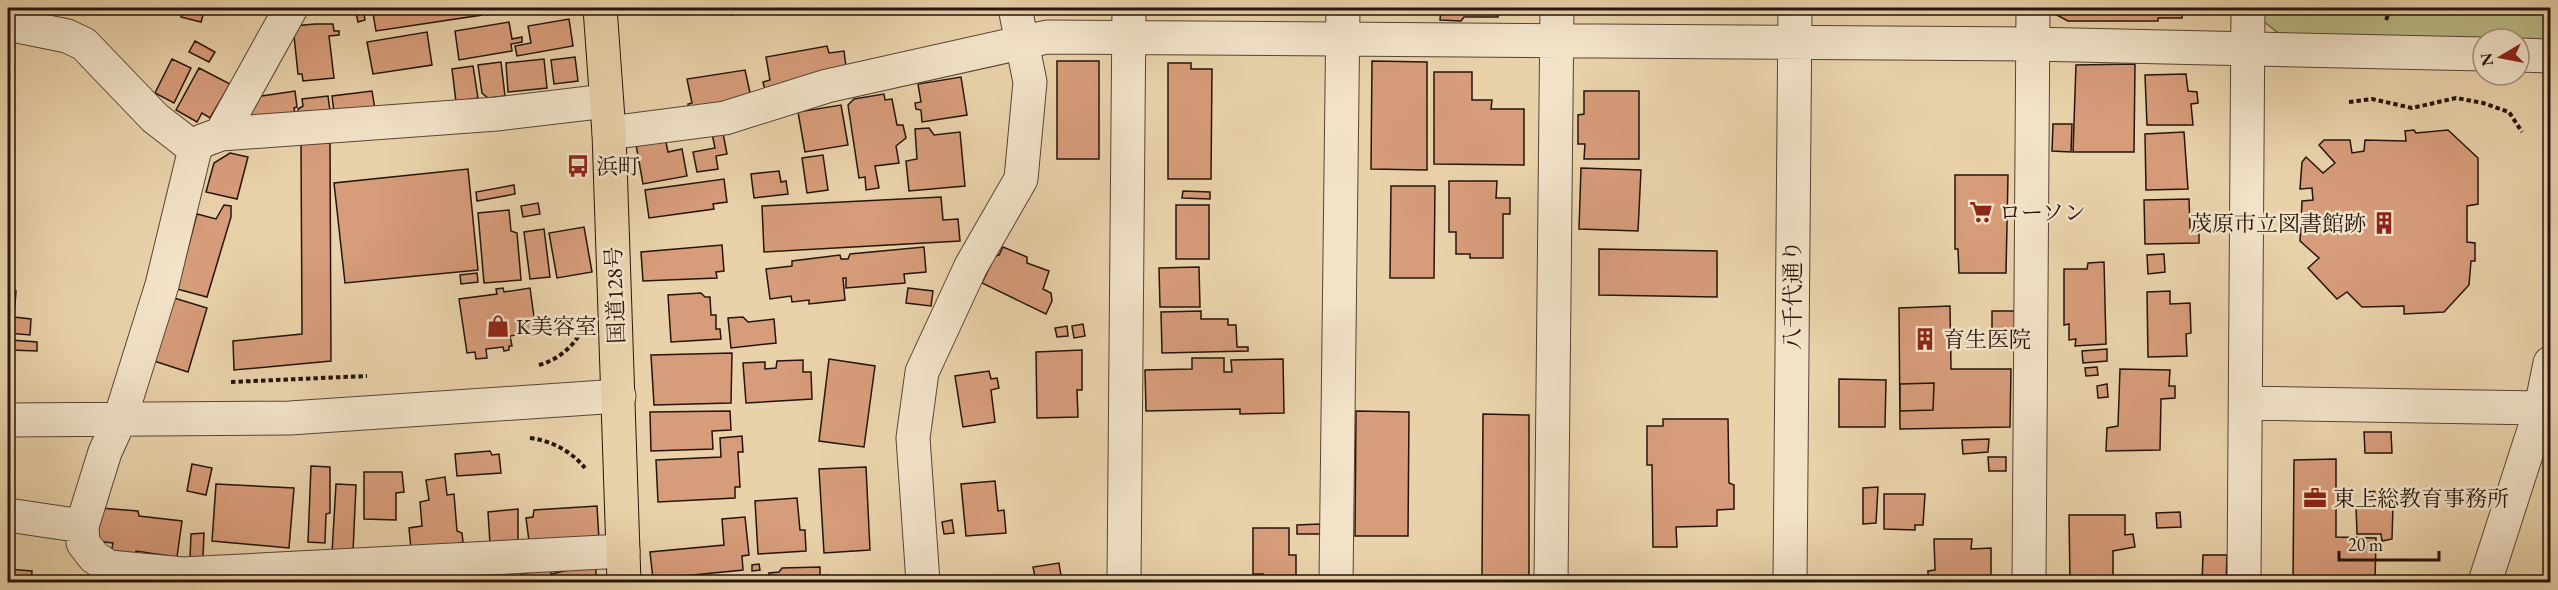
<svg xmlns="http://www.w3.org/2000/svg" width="2558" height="590" font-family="'EB Garamond','Noto Serif JP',serif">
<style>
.green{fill:#babb86;stroke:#706849;stroke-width:1.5}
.building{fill:#d79c7a;stroke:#26150c;stroke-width:1.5}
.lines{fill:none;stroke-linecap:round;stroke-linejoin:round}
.minor-casing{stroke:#574434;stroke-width:35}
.highway-casing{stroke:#26150c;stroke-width:35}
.path{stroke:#26150c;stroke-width:4;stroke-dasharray:4.5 3;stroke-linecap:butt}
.minor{stroke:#f1e2c8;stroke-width:33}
.highway{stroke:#e9d2aa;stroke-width:33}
.labels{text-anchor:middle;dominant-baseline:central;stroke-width:5;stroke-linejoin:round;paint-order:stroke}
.poi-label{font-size:22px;fill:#26150c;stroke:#f1e2c8;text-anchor:start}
.street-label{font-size:22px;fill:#26150c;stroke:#f1e2c8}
</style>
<rect width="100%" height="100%" fill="#e9d2aa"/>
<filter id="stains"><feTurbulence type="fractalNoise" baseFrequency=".00333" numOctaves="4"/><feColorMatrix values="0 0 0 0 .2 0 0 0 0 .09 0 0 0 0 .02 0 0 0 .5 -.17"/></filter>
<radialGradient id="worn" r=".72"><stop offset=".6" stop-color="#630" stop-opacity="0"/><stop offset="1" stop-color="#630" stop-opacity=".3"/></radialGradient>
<path class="green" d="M2259 8H2550V45L2519 39 2282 36 2258 17Z"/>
<path class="building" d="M184 8H205L201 22 181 17Z
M355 8H363L365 20 358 22Z
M372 8H481L482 15 376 31Z
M486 8H532L487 15Z
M729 8H766L730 15Z
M1058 8H1097L1098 12 1058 13Z
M1441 8H1498V17H1464L1461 21 1440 20Z
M2055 8H2183L2182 18H2158V21H2068L2055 14Z
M569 19 573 46 517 56 515 46 531 43 528 26Z
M509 22 512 39 522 37V42L511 44 512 51 459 60 455 31Z
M315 24H333L334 31H339V35L329 36 334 78 303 81 302 74H298L293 26Z
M427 32 432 65 373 74 367 42Z
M195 41 215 52 209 62 189 52Z
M827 46 829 53 844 51 846 67 765 90 763 82 770 80 766 57Z
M575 57 578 81 554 84 551 60Z
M172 59 191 68 174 103 155 93Z
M544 59 547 88 508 92 506 63Z
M1057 61H1099V159H1057Z
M1372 61 1427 62V170L1371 169Z
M501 62 505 96 488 98 482 93 478 65Z
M1168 63H1191V69H1212L1211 179H1168Z
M2135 64 2134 152H2073L2076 65Z
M473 66 478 98 456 102 452 69Z
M199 68 230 84 210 118 202 113 197 122 176 110Z
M745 70 751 97 689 110 688 104 692 103 687 79Z
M1434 72H1472V100H1492L1491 109H1524V165L1434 164Z
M2186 74 2188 91 2197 92 2198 103 2191 104 2193 125H2147L2145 75Z
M961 77 967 115 922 122 921 110 916 109 915 103 921 102 918 84Z
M295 91 297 107 294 108 295 114 247 119 255 97Z
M372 91 375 109 334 113 332 96Z
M1584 91H1639V159H1584L1585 144H1578V115L1584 114Z
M884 94 885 100 892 99 897 125H903L906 138 896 146 899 163 875 166 879 188 866 190 865 177 859 178 848 105 854 99Z
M328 96 330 111 299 115 298 109 303 106 302 99Z
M841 105 848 145 805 152 798 112Z
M2053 124H2072L2071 152 2052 151Z
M722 128 727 154 716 156 718 169 697 172 693 152 715 148 711 129Z
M929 128 934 135 960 132 965 186 909 191 906 161 917 159 915 129Z
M2414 130 2416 133 2448 130 2478 158V204L2467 206V242L2475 243V261H2471L2469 285 2444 312 2404 314V306L2362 307 2347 292 2337 299 2308 268 2319 258 2300 241 2302 201 2313 200 2312 188 2300 189 2302 162 2306 157 2323 173 2335 163 2319 145 2324 140H2350L2352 153 2364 151 2365 140 2406 141 2405 131Z
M2184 132 2188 189 2146 190 2145 134Z
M664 133 668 152 682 149 687 176 643 184 635 139Z
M330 143 331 361 234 370 233 341 302 334 301 144Z
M230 153 248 157 237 199 206 192 214 163Z
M823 155 828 190 807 193 802 158Z
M1581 168 1641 170 1638 231 1579 229Z
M468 169 478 270 345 283 334 183Z
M779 171 781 182 786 181 788 194 754 198 751 174Z
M1955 175H2008L2006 273H1959L1958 249H1955Z
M724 179 727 202 713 204 714 209 649 218 645 190Z
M1449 181H1497L1496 198H1510V214H1503V258H1470V254H1456V232H1449Z
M514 185 515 194 477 201 476 192Z
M1391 186H1435L1434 278H1390Z
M1183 191 1210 192V199L1182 198Z
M941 197 943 220 958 219 960 241 764 252 762 206Z
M2189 199 2190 228 2199 227V243L2145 244 2144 200Z
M538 203 540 214 523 217 521 206Z
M224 205 231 206V217L207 297 177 289 197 214 216 219Z
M1176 205H1209V259H1176Z
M509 210 511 231 517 233 521 280 484 283 478 213Z
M584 227 592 272 557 278 549 233Z
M544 229 550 277 530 279 524 232Z
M722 245 724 271 716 272 717 278 643 281 641 252Z
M924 247 926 272 904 274 905 283 846 288V278H843L845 300 809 304V300L792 302 791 296 770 299 766 269 792 266V261L840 255 841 259H848L850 254Z
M1003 247 1027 257V263L1049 271 1043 289 1051 293 1052 301 1046 314 982 283 995 256 999 255Z
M1599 249 1717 251V297L1599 295Z
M2164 254 2165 272 2148 274 2147 255Z
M2104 262 2106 344 2075 346 2076 339 2069 340V324L2064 325V269H2087L2088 263Z
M1199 267 1200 307H1160L1159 268Z
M477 273 478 282 461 284 460 275Z
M503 288 504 292 530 288 534 317 540 321 532 332 510 336 512 346H509V350L504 351 503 347 486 349 487 358 476 359 475 352 467 353 459 299 497 294 496 289Z
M908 288 933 291 931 306 906 303Z
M8 290 16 291 14 317 31 319 30 335 8 333Z
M2170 291V304L2190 303 2191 333 2186 334 2187 356 2148 357 2147 292Z
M701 293 705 297H710L711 315H716V329H720L721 339 671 342 668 295Z
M174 298 207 308 188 372 154 361Z
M1950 306 1951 369H2011L2010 427 1900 429 1899 308Z
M1201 311V319H1228V325H1236L1237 347H1248V351L1162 353 1161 312Z
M1992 311H2017V336L1992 337Z
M743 317 748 322 774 319 776 343 731 348 728 318Z
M1083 324 1085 336 1074 338 1072 326Z
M1067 326 1068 336 1057 337 1055 328Z
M11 340 37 342V351L10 350Z
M2107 349V361L2083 363 2082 351Z
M1082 350V390H1077L1078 417 1037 418 1036 352Z
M732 353 731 403 654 405 651 355Z
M1192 358H1224V372H1232L1231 360 1283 359 1284 413 1240 414V409L1146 411 1145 370 1192 369Z
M829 359 875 366 864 447 819 441Z
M803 360V372H811L812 399 746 403 743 363 765 362V369L776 368 777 361Z
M2097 367 2098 375 2086 376 2085 368Z
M2120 369 2170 370 2169 386H2175V398L2161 399 2160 450 2106 451 2107 428 2118 426Z
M989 371 991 379 997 378 999 388 991 390 995 422 963 427 955 376Z
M1839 379 1886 380 1885 427H1839Z
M1934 383 1933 410 1900 411V384Z
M2107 384 2108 397 2098 398 2097 386Z
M730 411 731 430 712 431 713 449 651 451 650 412Z
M1356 411 1409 412 1408 536H1355Z
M1483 414 1529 415V577H1482Z
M1663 419H1728L1729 483 1734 485V509L1717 510V526L1676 527 1677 547H1653L1652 465H1647V426H1663Z
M2364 432H2391L2392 453H2365Z
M742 436 743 452H738L740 487H735V498L658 502 656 460 721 457 720 438Z
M1989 439 1988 452 1963 454 1962 440Z
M490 451 492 455 499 454 501 473 457 476 455 454Z
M1988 457H2006V471H1989Z
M2336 459V537L2376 538 2375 582H2293L2294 460Z
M192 464 212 468 206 495 187 491Z
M311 466 330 467V513L326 514 325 543 308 542Z
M866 467 870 550 824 553 819 469Z
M364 472H402L404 492 396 493V520L364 519Z
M445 477 447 495 454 494 457 531 462 533 463 542 455 545 411 549 409 528 422 526 420 502 429 500 426 480Z
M995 481 998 511 1004 510 1006 533 966 536 961 484Z
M216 484 294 488 289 548 212 541Z
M336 484 356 485 353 552 332 553Z
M1878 487 1876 523 1863 524V488Z
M2383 491 2384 499 2365 500V492Z
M1884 494H1925L1923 525H1915V530L1884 529Z
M797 498 800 530H805L806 551 758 554 755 501Z
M597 506 599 540 529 541 526 518 533 517 534 510Z
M2356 506H2393L2392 539 2382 541 2381 534H2357Z
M100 508 138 511 139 516 182 521 177 557 136 551 135 556 111 553 113 543 95 541Z
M518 509V543L490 544 488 512Z
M2180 512 2181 527 2157 528 2156 513Z
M2069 515H2125V535L2133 534 2135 547 2113 551V582H2070Z
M745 517 749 555 742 556 743 570 653 579 650 552 724 545 722 519Z
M952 520 954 533 944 534 942 522Z
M1320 524V534H1297V525Z
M1253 528H1289V555H1296V580L1263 579V574H1253Z
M204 533 203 557 190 558 191 534Z
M1934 539H1972L1971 549 1991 548V582H1928V571L1935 570Z
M2203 555H2227L2226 582H2202Z
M1059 563 1062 582H1036L1033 567Z
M595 564 597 582H522L521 574 550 569 551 574Z
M759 564 760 570 752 571V565Z
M820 567V576L828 575 829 582H769V573L779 572 782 568Z
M8 569 32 571 31 582H8Z
M512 571 513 578 518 577 519 582H480V574Z"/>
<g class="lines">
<g class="minor-casing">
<path id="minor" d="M291 8 221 134 202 141 195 149 162 285 120 419 105 452 82 526 83 543 94 557 109 567 183 574 623 551
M8 24 67 36 84 44 155 118 195 149
M2519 55 2550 56
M609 133 725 118 827 86 1047 37 2032 44 2483 54
M221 134 497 114 606 101
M2246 403 2541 408
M8 420 290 418 619 396
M8 515 82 526
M923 582 913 438 922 372 971 266 1021 179 1030 82 1015 8
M1124 582 1129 8
M1336 582 1343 8
M1551 582 1557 8
M1790 582 1795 8
M2029 582 2033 8
M2244 582 2248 8
M2485 582 2541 408 2550 363"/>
</g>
<g class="highway-casing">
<path id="highway" d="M600 8 609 133 624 582"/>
</g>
<path class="path" d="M2373 8 2387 16
M2386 20 2391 8
M2349 102 2372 99 2412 108 2456 98 2483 103 2509 112 2522 132
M539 365C557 360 572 348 581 332
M231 382 367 376
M530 438C552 441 571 451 585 468"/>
<use href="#minor" class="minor"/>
<use href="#highway" class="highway"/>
</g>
<defs>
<g id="bus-bare" transform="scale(1.8)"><path d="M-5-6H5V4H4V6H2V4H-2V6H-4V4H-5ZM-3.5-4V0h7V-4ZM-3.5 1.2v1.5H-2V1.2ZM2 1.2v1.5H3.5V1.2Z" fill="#8f2418" stroke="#f1e2c8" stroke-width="2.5" paint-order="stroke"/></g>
<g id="supermarket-bare" transform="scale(1.8)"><path d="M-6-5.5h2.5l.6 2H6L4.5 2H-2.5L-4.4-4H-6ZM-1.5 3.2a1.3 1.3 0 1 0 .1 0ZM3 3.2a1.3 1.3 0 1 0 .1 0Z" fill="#8f2418" stroke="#f1e2c8" stroke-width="2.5" paint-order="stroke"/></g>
<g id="building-bare" transform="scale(1.8)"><path d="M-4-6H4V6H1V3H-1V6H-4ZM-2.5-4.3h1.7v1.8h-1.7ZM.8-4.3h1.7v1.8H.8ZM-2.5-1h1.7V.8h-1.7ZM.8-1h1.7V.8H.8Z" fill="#8f2418" stroke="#f1e2c8" stroke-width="2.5" paint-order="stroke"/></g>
<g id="shop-bare" transform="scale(1.8)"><path d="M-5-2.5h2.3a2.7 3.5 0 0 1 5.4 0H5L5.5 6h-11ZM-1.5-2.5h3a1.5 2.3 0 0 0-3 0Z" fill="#8f2418" stroke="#f1e2c8" stroke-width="2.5" paint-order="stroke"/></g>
<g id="office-bare" transform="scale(1.8)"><path d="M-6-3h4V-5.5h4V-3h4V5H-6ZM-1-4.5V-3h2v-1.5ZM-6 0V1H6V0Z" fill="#8f2418" stroke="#f1e2c8" stroke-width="2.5" paint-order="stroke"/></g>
</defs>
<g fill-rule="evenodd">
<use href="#bus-bare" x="578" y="166"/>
<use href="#supermarket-bare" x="1981" y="212"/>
<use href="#building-bare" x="2384" y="223"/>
<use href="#shop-bare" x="498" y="326"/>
<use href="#building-bare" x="1925" y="339"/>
<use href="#office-bare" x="2315" y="498"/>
</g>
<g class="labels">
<g class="poi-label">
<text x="596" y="166">浜町</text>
<text x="1999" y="212">ローソン</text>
<text x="2366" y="223" text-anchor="end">茂原市立図書館跡</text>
<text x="516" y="326">K美容室</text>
<text x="1943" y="339">育生医院</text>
<text x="2333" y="498">東上総教育事務所</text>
</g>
<g class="street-label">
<text transform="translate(615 295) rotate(-92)">国道128号</text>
<text transform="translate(1792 295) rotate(-90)">八千代通り</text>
</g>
</g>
<rect width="2558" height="590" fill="none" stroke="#e9d2aa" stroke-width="30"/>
<rect x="9" y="9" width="2540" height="572" fill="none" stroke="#26150c" stroke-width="3"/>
<rect x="15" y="15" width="2528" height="560" fill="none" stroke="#26150c" stroke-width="1.5"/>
<g transform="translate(2501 57) rotate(260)"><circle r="28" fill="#f1e2c8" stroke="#a0907d" stroke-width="1.5"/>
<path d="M0-4.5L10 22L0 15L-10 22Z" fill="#8f2418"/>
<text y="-9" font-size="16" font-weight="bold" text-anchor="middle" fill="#26150c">N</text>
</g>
<path d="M2339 551v9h100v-9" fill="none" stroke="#26150c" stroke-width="3"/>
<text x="2348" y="551" font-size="18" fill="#26150c" stroke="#f1e2c8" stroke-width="4.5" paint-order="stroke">20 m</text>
<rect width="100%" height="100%" filter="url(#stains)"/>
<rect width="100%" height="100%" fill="url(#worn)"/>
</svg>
